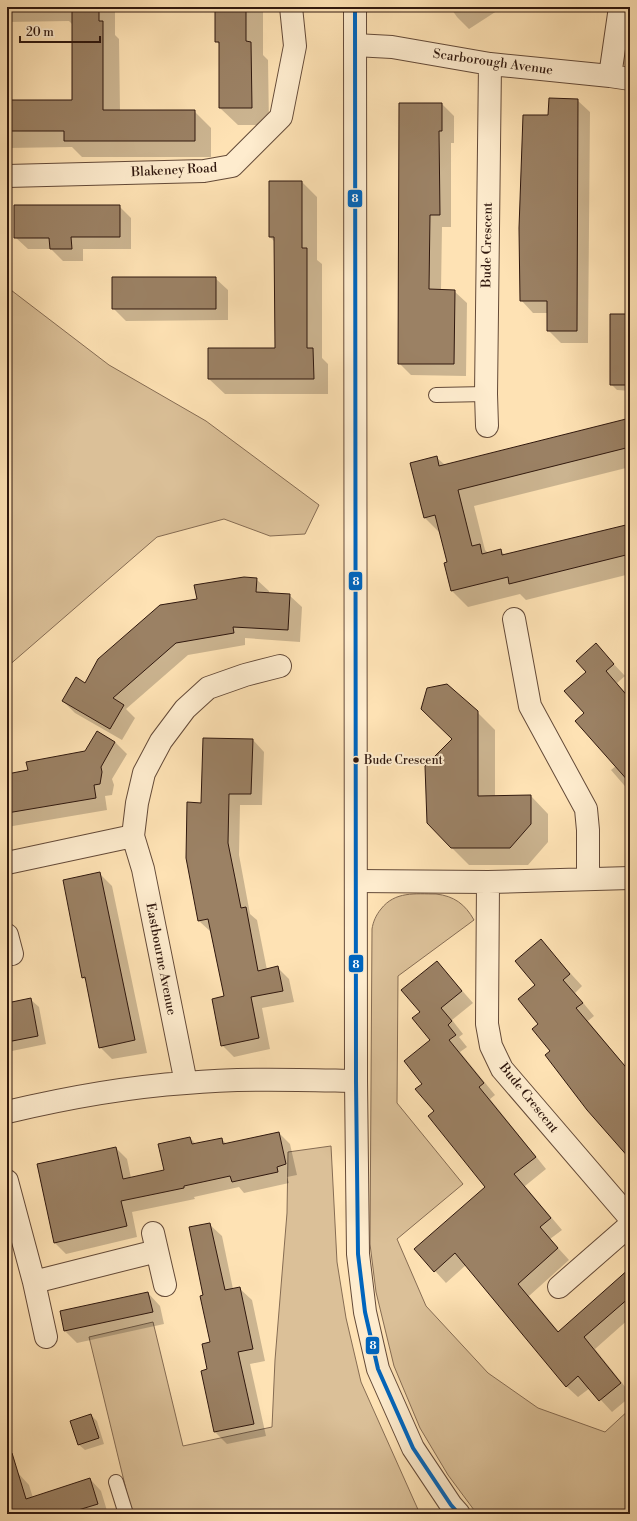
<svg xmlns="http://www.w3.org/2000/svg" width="637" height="1521" font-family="'Libre Bodoni',serif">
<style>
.green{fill:#dbc098;stroke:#866c53}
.shadow{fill:#0003}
.building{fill:#9b8164;stroke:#30180e}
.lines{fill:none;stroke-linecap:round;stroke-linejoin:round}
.service-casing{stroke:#644a38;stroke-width:16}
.minor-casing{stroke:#644a38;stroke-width:24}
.tertiary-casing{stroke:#644a38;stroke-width:24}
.service{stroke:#feecce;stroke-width:14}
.minor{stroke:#feecce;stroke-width:22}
.tertiary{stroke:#feecce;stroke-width:22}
.bus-1-casing{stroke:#feecce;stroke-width:7}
.bus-1{stroke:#0065bd;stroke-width:4}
.bus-dot{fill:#30180e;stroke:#feecce;stroke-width:1.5}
.labels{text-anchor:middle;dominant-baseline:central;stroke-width:4;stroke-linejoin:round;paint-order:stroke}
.bus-label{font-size:12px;fill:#30180e;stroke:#feecce;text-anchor:start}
.street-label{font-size:13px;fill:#30180e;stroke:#feecce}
.line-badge{stroke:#feecce;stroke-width:1.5}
.badge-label{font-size:11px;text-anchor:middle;font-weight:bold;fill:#fff}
</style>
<rect width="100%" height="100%" fill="#fee2b4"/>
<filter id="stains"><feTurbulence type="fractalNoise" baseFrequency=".005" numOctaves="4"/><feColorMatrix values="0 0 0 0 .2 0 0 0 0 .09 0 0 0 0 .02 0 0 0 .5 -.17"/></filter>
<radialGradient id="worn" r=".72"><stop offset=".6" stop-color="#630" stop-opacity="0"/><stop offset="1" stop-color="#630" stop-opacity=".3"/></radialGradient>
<path class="green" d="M7 287 109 365 206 421 319 505 305 534 270 536 224 519 157 537 7 667Z
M436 894C454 896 465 904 474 920L398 976 397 1103 463 1184 397 1239 426 1306 488 1373 538 1408 605 1432 630 1409V1514H477L448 1475 420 1428 394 1366 376 1292 370 1244 372 929C373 922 376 915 381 909 395 891 415 894 436 894Z
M331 1146 337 1262 346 1318 361 1382 420 1514H132L89 1337 153 1322 183 1446 272 1427 275 1360 287 1213 288 1152Z"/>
<path class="shadow" d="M7 7H115V35L119 39 120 111H194L211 128V157H82L72 147 7 148V101H73V25L69 21 7 22Z
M216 7H263V55L268 60 269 125H238L220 108V45L216 41Z
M450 7H503L469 29 457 17Z
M577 100 590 112 588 343H561L548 330V313H533L521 300 549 116Z
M442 104 454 116V143H451V227H442L441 290 454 291 467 303 466 376 411 375 399 363Z
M302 182 317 197V260L322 264V358L328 364V394H225L209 379V349H276L275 242 270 237Z
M119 206 131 218V249H83V261H63L51 249H28L15 237Z
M215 278 228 290V320L126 321 113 308Z
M630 315V391L617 390 611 384Z
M630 419V467L474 506 485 550 488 553 500 550 505 555 630 525V574L526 600 520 594 468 607 452 591 448 563 441 534 425 518 436 457 445 465Z
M256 579 269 591V594L289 595 302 607 300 642 245 638V645L188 655 126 709 135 718 122 740 75 713 63 701 198 600Z
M596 645 625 676 617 683 630 698V792L611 770 616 766 586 713 587 672Z
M477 712 495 730V796H531L548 814V842L528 865H469L451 847 453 739Z
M253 740 264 752 262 805H240L239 855 250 914 257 920 267 970 278 968 289 979 294 1002 262 1008 270 1049 234 1057 222 1045 225 997 211 932 199 921 202 804Z
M115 742 127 754 112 779 114 785 112 795 105 796 107 810 7 827V775L29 771Z
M100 874 112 886 147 1053 112 1059 100 1047 87 981 83 978Z
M541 941 582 986 575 993 594 1016 588 1021 630 1072V1158L552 1051 540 1024 537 985Z
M437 962 473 1003 452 1020 463 1034 459 1037 467 1047 460 1052 495 1095 490 1099 546 1169 525 1186 562 1230 550 1239 569 1260 529 1296 559 1332 630 1285V1318L595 1349 630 1393V1397L612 1412 590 1388 578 1397 566 1386 466 1265 446 1283 415 1249 486 1187 435 1112 424 1084 432 1040 421 1013Z
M630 963V979L625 974V967Z
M30 999 39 1007 46 1044 7 1052V1004Z
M279 1133 290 1144 297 1175 287 1177 289 1183 244 1193 239 1187 194 1197 195 1199 132 1212 137 1237 66 1254 55 1243 116 1148 127 1159 131 1178 165 1171 190 1138 196 1144 221 1139 227 1144Z
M209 1224 222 1236 233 1289 239 1288 252 1300 265 1361 250 1364 266 1436 227 1444 215 1432 202 1371 209 1370 212 1343 205 1296Z
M148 1293 160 1306 164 1324 77 1343 65 1331Z
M91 1415 97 1421 104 1444 85 1450 78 1444Z
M7 1457 18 1473 29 1485 33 1498 90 1479 101 1491 108 1514H7Z"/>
<path class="building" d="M72 7H99V21H103V110H195V141H64V131H7V100H72Z
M215 7H246V41L251 42 252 108H219V42H215Z
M549 98 578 99 577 331H547V301H520L519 228 523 115H548Z
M399 103H442V131H439L440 215H430L429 289 455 290 454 364H398Z
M269 181H302V248H307V348H313L314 379H208V348H275L274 237H269Z
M14 205H120V237H71L72 249H50L49 238H14Z
M112 277H216V309H112Z
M610 314H630V385H610Z
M630 418V447L458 490 472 546 480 544 482 554 501 549 502 555 630 524V554L509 584 508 577 451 591 444 563 447 562 435 515 424 518 410 463 437 456 439 466Z
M244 577 257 578 256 592 290 594 288 630 233 627 234 633 176 643 113 698 124 705 110 729 62 701 76 677 85 683 98 659 160 605 197 599 194 585Z
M596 643 614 664 606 671 630 699V783L575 721 584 713 564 691 586 672 576 661Z
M447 684 478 711V796L531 795V824L510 848H451L427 823 425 766 452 739 421 709 427 688Z
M97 731 115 742 101 767 102 772 100 784 94 785 96 798 7 813V774L28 770 26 762 85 751Z
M203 738 253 739 251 794H229L228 843 241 908 246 907 258 971 278 966 283 991 251 997 259 1038 221 1046 212 999 224 996 208 919 198 921 186 858 187 802 201 803Z
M100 872 135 1040 99 1048 85 977 82 978 63 880Z
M541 939 570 974 563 980 583 1003 576 1008 630 1072V1159L587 1110 545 1055 550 1051 532 1029 538 1024 518 999 535 985 515 961Z
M437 961 462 991 441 1008 452 1021 448 1025 456 1035 449 1040 484 1083 479 1087 536 1157 514 1174 551 1218 540 1227 558 1248 518 1284 558 1332 630 1268V1297L584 1337 621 1383 599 1401 578 1376 566 1387 455 1253 434 1272 414 1249 485 1187 428 1116 434 1111 415 1089 422 1084 404 1061 430 1040 412 1018 420 1012 401 990Z
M31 998 38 1036 7 1042V1003Z
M279 1132 286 1164 277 1167 278 1172 232 1182 230 1176 184 1186V1188L121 1201 127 1226 54 1243 37 1164 116 1147 123 1179 164 1170 158 1144 190 1137 192 1144 222 1138 223 1144Z
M210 1223 225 1290 240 1287 253 1349 238 1352 254 1424 214 1432 201 1371 207 1369 202 1344 210 1342 200 1296 203 1295 189 1227Z
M148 1292 153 1312 64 1331 60 1311Z
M91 1414 99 1438 78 1445 70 1421Z
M7 1453H12L26 1499 90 1478 98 1504 65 1514H7Z"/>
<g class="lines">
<g class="service-casing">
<path id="service" d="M436 395 486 394
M116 1482 126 1514"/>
</g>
<g class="minor-casing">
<path id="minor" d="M355 45 392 47 490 64 610 76 630 79
M610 76 620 7
M7 176 204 171 232 166 281 117 295 46 291 7
M487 426 486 394 490 64
M514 619 530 706 586 809 588 830V878
M7 863 133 836
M356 881 488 882 630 878
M488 882 487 1024 491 1046 502 1069 630 1218
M7 935 12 954
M186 1083 143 869 133 836 137 803 144 773 161 741 185 709 208 688 245 675 280 666
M7 1112C66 1098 126 1087 186 1083 243 1078 300 1080 356 1081
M7 1181 34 1282 46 1337
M153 1233 165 1285
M34 1282 157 1251
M559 1287 630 1225"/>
</g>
<g class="tertiary-casing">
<path id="tertiary" d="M355 7 356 1081 358 1254 365 1312 378 1369 413 1448 451 1505 459 1514"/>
</g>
<use href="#service" class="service"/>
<use href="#minor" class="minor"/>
<use href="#tertiary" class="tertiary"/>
<g class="bus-1-casing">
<path id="bus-1" d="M355 7 356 1081 358 1254 365 1312 378 1369 413 1448 451 1505 459 1514"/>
</g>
<use href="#bus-1" class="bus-1"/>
</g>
<circle class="bus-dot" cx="356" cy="760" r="3.5"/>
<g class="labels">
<g class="bus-label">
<text x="364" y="760">Bude Crescent</text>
</g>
<g class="street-label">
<text transform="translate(493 62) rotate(8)">Scarborough Avenue</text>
<text transform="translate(174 170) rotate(-3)">Blakeney Road</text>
<text transform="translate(487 245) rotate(-89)">Bude Crescent</text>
<text transform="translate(161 959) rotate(79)">Eastbourne Avenue</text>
<text transform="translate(529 1098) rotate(51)">Bude Crescent</text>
</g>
</g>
<g class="line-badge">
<rect x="347" y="189" width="16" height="19" rx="4" fill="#0065bd"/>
<rect x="348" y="571" width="15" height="20" rx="4" fill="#0065bd"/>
<rect x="348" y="954" width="16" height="19" rx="4" fill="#0065bd"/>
<rect x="365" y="1336" width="15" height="19" rx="4" fill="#0065bd"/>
</g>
<g class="badge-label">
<text x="355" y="202">8</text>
<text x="356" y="585">8</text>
<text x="356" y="968">8</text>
<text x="373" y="1349">8</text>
</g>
<rect width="637" height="1521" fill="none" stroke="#fee2b4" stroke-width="24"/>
<rect x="8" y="8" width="621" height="1505" fill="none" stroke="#30180e" stroke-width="2"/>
<rect x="12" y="12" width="613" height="1497" fill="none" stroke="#30180e"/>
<path d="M20 36v6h80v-6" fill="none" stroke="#30180e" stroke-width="2"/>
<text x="26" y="36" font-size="12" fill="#30180e" stroke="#feecce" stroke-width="3" paint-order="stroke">20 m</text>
<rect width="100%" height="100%" filter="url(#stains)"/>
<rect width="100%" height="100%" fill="url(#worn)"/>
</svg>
